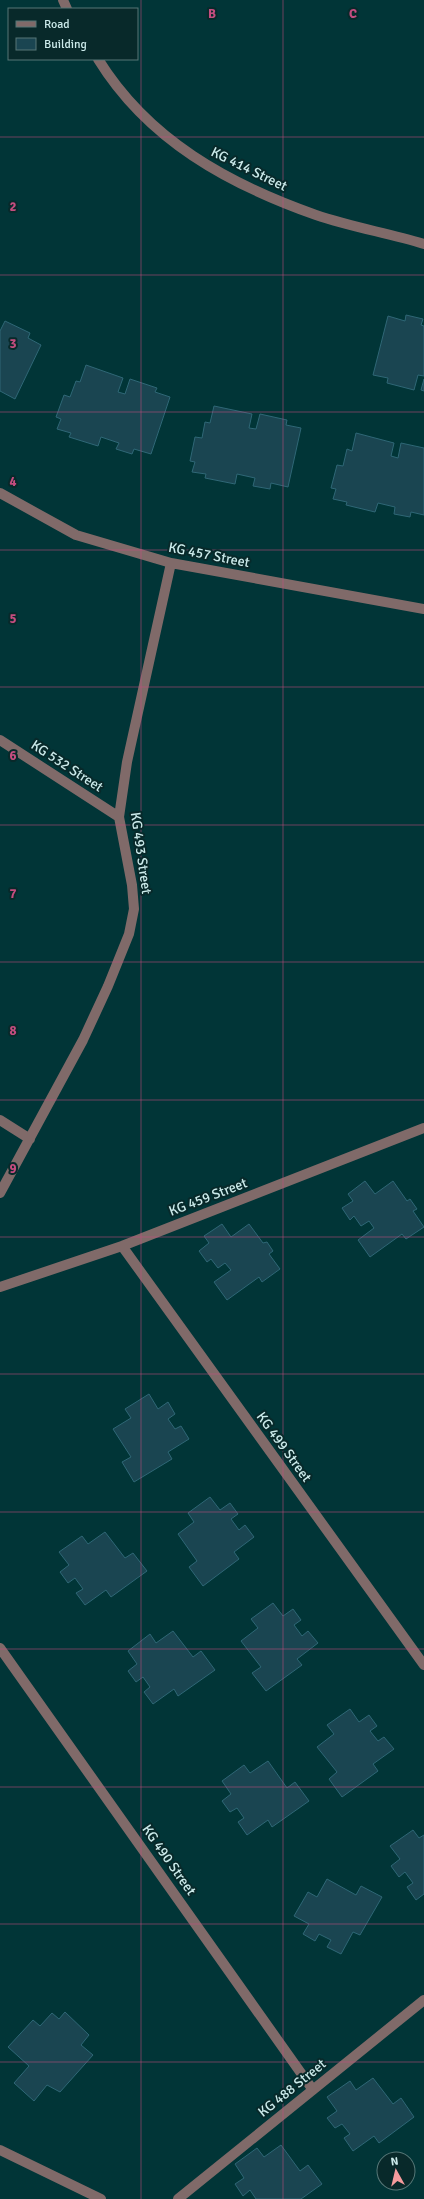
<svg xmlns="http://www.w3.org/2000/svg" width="424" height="2199" font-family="Signika,sans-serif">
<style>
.building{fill:#1a4551;stroke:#2f6776}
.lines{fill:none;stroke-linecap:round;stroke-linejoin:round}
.minor{stroke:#806a69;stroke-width:10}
.grid{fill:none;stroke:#c44d7f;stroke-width:1;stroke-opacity:0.55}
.labels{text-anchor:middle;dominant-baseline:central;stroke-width:4;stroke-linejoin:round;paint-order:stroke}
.street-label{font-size:14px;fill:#ccebeb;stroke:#08292a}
.grid-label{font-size:13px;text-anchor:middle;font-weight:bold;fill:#c44d7f;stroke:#08292a;stroke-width:4;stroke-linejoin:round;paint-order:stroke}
</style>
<rect width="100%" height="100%" fill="#013537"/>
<path class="building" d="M406 315 423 319 421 325 424 326V376L418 375 414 390 387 383 388 378 373 375 388 316 405 321Z
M5 321 30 333 28 338 41 345 15 399 0 391V331Z
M86 365 123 378 118 392 125 394 130 379 157 388 155 392 170 397 151 454 134 449 132 454 116 449 119 443 101 437 98 446 69 437 71 433 57 429 61 419 56 417 64 395 70 397 76 381 80 382Z
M424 379V391L421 390Z
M214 406 252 414 249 428 256 429 260 414 287 420 286 425 301 428 288 487 271 483 270 489 253 486 255 478 237 474 235 484 205 478 206 474 192 472 195 462 190 461 195 437 202 438 205 422 210 423Z
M356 433 394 443 391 456 398 458 401 443 424 448V515L411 512 410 517 394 514 395 507 378 503 375 512 346 505 347 502 333 499 336 489 331 488 337 465 343 466 347 449 352 451Z
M365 1181 375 1194 393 1181 407 1201 410 1199 417 1209 413 1211 424 1227 406 1239 402 1234 370 1257 358 1240 374 1228 369 1221 361 1226 354 1216 350 1220 342 1208 353 1201 348 1194Z
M222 1224 231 1237 249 1224 263 1243 267 1242 273 1251 269 1254 280 1269 262 1282 259 1277 227 1300 214 1282 231 1270 225 1263 218 1268 211 1259 207 1262 199 1251 209 1243 204 1236Z
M149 1394 158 1409 168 1402 175 1414 168 1419 175 1429 181 1426 189 1439 168 1452 172 1459 134 1482 122 1462 131 1457 113 1429 131 1418 125 1409Z
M210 1497 220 1510 230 1503 238 1514 231 1519 239 1530 245 1525 254 1537 234 1552 239 1559 203 1586 189 1567 197 1561 178 1534 194 1522 188 1513Z
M105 1532 125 1558 133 1553 147 1571 111 1597 106 1590 85 1605 76 1593 83 1589 75 1578 68 1583 60 1572 69 1565 59 1552 82 1536 88 1544Z
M273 1603 283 1616 293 1609 301 1620 294 1625 302 1636 308 1631 318 1643 297 1659 302 1665 266 1691 252 1673 261 1667 241 1641 258 1628 251 1619Z
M173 1631 193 1657 201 1651 215 1670 178 1696 174 1689 153 1704 144 1692 150 1687 143 1677 136 1682 128 1671 137 1664 128 1651 150 1634 156 1643Z
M350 1709 359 1722 369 1715 377 1726 370 1731 378 1741 384 1737 394 1749 373 1764 378 1771 342 1797 329 1779 337 1772 317 1747 334 1734 327 1725Z
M268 1761 287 1788 295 1782 309 1801 272 1827 268 1820 247 1835 238 1822 244 1818 237 1808 230 1812 222 1801 231 1794 222 1781 244 1765 250 1773Z
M413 1830 419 1838 424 1835V1894L416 1900 407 1887 413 1883 405 1872 399 1877 391 1866 400 1859 390 1846Z
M327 1879 356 1895 361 1886 382 1897 360 1935 353 1932 341 1954 327 1947 331 1940 319 1934 315 1941 303 1934 309 1924 294 1916 308 1892 317 1897Z
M65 2012 89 2035 81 2045 93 2055 60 2092 47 2085 34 2101 14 2083 29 2066 8 2047 33 2020 40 2026 52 2013 59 2019Z
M373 2078 393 2104 401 2098 414 2117 379 2143 374 2136 353 2151 344 2138 350 2134 342 2124 335 2128 327 2118 337 2111 327 2097 350 2081 356 2090Z
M281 2145 300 2171 308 2165 322 2184 301 2199H256L250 2190 243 2196 235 2184 244 2178 235 2164 257 2148 264 2157Z"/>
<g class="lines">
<path class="minor" d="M63 0 67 9
M98 59C148 140 228 184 316 215 351 227 388 233 424 244
M0 493 76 535 171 563 424 609
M0 740 119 817
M0 1120 30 1139
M0 1193 83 1040 108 986 129 934 134 909 132 885 119 817 127 762 171 563
M122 1246 424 1665
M0 1287 122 1246 424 1128
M0 1648 313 2090
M0 2150 101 2199
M178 2199 424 2000"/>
</g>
<path class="grid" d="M141 0V2199M283 0V2199M0 137H424M0 275H424M0 412H424M0 550H424M0 687H424M0 825H424M0 962H424M0 1100H424M0 1237H424M0 1374H424M0 1512H424M0 1649H424M0 1787H424M0 1924H424M0 2062H424"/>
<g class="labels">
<g class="street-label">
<text transform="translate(249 169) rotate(26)">KG 414 Street</text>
<text transform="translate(209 555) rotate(11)">KG 457 Street</text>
<text transform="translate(67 766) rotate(33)">KG 532 Street</text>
<text transform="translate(141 853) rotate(82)">KG 493 Street</text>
<text transform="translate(208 1197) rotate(-21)">KG 459 Street</text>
<text transform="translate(284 1447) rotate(54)">KG 499 Street</text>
<text transform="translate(169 1860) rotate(55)">KG 490 Street</text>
<text transform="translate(292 2088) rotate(-39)">KG 488 Street</text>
</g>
</g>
<g class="grid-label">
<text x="212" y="18">B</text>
<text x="353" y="18">C</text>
<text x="13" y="211">2</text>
<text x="13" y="348">3</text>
<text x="13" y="486">4</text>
<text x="13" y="623">5</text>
<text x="13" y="760">6</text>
<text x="13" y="898">7</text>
<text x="13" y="1035">8</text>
<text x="13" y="1173">9</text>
</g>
<rect x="8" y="8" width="130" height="52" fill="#08292a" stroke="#567777"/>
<rect x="16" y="21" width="20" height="6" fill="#806a69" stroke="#567777"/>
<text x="44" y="28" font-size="12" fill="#ccebeb">Road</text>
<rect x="16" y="38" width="20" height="12" fill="#1a4551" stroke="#567777"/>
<text x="44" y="48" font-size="12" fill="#ccebeb">Building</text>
<g transform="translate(396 2171) rotate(352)"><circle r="19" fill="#08292a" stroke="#567777"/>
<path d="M0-3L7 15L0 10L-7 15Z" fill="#f59b9d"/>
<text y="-6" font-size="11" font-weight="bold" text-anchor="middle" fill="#ccebeb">N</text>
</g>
</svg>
